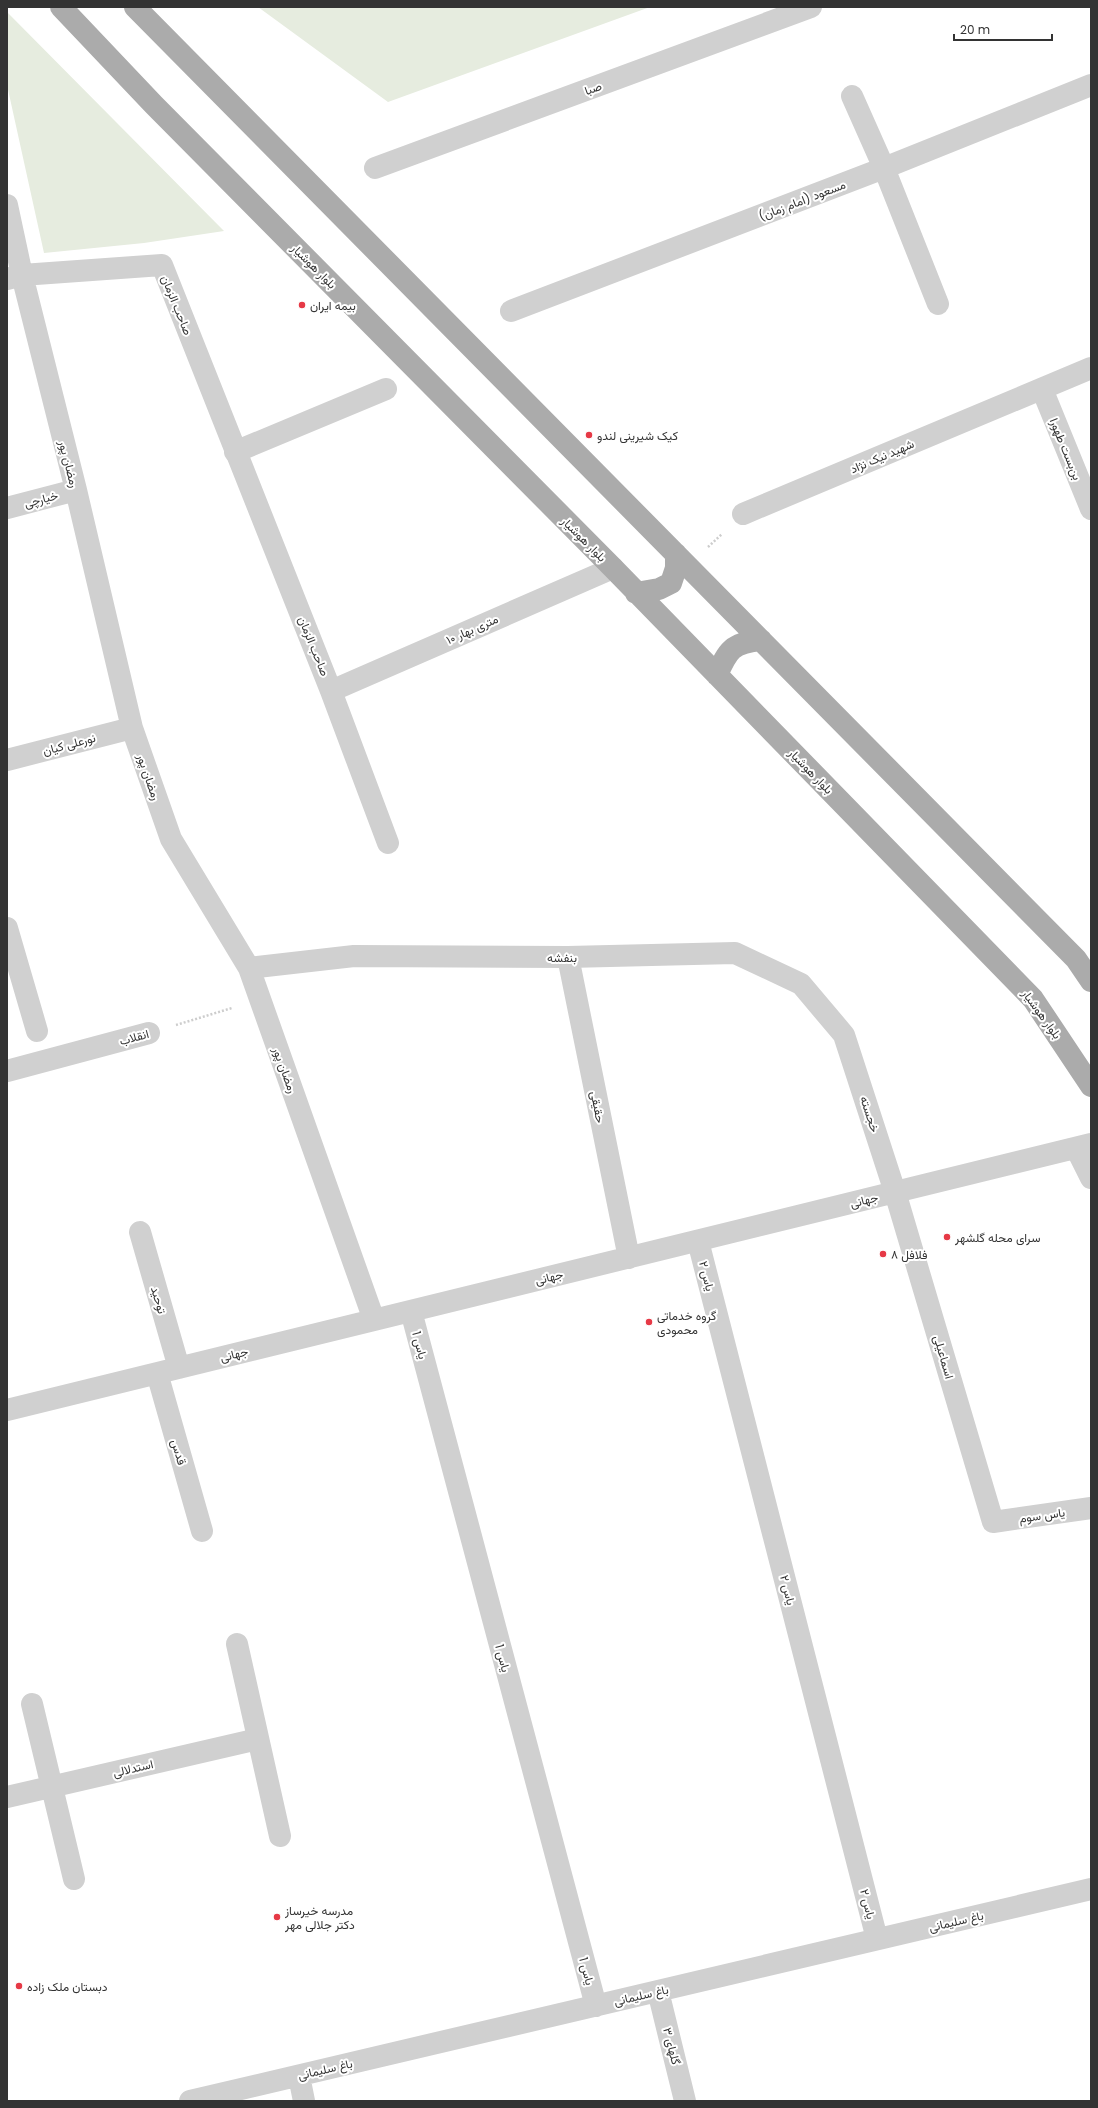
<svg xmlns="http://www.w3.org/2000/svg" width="1098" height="2108" font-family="Poppins,Vazirmatn,sans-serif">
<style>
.green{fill:#e6ecdf}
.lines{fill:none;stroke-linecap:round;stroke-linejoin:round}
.path{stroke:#cdcdcd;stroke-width:2.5;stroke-dasharray:2 2;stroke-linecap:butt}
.minor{stroke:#d0d0d0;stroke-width:22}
.major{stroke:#ababab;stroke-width:22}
.poi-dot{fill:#e63946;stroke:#fff;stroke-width:1.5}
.labels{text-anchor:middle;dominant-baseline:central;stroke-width:4;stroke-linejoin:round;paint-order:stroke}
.street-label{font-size:12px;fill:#333;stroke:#fff}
.poi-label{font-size:12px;fill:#333;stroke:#fff;text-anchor:start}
</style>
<rect width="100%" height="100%" fill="#fff"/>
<path class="green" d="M258 7H650L388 102Z
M7 12 224 231 144 243 44 253 7 85Z"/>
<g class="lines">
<path class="path" d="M708 547 722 534
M176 1025 232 1008"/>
<path class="minor" d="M852 96 884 168 938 304
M375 168 811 7
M7 205 22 275 76 490 132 728 171 839 249 968 374 1320
M7 279 22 275 162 265 331 691 388 843
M511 311 884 168 1091 85
M1042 389 1091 509
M235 452 386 389
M7 508 76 490
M743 514 1091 368
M331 691 613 568
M7 760 132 728
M7 928 37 1031
M568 957 629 1258
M249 968 354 956 568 957 735 953 801 984 844 1035 895 1192 993 1522 1091 1508
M7 1071 149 1033
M1076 1148 1091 1178
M140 1232 179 1368
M698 1241 877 1939
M411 1311 596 2006
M157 1373 202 1531
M7 1410 1091 1144
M237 1644 280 1836
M32 1704 74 1879
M7 1797 258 1739
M658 1991 685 2101
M299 2076 304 2101
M190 2101 1091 1889"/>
<path class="major" d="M61 7 154 105 613 568 1033 999 1091 1086
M135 7 1076 959 1091 981
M636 593 659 589 671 583 676 568V554
M717 675C728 650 732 643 761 640"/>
</g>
<g class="poi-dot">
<circle cx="302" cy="305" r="4"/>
<circle cx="589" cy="435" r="4"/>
<circle cx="947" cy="1237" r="4"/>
<circle cx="883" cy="1254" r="4"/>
<circle cx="649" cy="1322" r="4"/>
<circle cx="277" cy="1917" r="4"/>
<circle cx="19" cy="1986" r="4"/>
</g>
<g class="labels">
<g class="street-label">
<text transform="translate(593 88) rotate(-20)">صبا</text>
<text transform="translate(802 200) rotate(-21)">مسعود (امام زمان)</text>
<text transform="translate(314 266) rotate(45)">بلوار هوشیار</text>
<text transform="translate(177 305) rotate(68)">صاحب الزمان</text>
<text transform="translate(1066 449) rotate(68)">بن‌بست طهورا</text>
<text transform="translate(882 456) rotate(-23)">شهید نیک نژاد</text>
<text transform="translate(69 464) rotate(76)">رمضان پور</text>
<text transform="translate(41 499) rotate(-15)">خیارچی</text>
<text transform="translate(584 539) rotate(45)">بلوار هوشیار</text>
<text transform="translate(472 629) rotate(-24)">۱۰ متری بهار</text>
<text transform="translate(314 646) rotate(68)">صاحب الزمان</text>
<text transform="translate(69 744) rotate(-15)">نورعلی کیان</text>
<text transform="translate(811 771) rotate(46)">بلوار هوشیار</text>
<text transform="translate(149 777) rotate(71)">رمضان پور</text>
<text x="562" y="957">بنفشه</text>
<text transform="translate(1042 1014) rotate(54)">بلوار هوشیار</text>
<text transform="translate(134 1037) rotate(-15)">انقلاب</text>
<text transform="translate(285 1070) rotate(70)">رمضان پور</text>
<text transform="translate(598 1107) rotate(79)">حقیقی</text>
<text transform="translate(870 1114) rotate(72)">خجسته</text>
<text transform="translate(864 1200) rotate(-14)">جهانی</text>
<text transform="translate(707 1276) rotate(76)">یاس ۲</text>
<text transform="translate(549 1277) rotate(-14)">جهانی</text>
<text transform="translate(159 1300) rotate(74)">توحید</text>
<text transform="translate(420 1345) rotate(75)">یاس 1</text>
<text transform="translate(234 1354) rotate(-14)">جهانی</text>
<text transform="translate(944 1357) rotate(74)">اسماعیلی</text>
<text transform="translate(179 1452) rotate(74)">قدس</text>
<text transform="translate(1042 1515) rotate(-8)">یاس سوم</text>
<text transform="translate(788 1590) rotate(76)">یاس ۲</text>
<text transform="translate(503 1658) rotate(75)">یاس 1</text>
<text transform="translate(133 1768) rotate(-13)">استدلالی</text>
<text transform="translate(868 1904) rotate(76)">یاس ۲</text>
<text transform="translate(956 1921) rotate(-13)">باغ سلیمانی</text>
<text transform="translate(587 1971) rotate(75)">یاس 1</text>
<text transform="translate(641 1995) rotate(-13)">باغ سلیمانی</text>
<text transform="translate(672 2046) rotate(76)">گلهای ۳</text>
<text transform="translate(325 2069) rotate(-13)">باغ سلیمانی</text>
</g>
<g class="poi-label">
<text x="310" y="305">بیمه ایران</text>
<text x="597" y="435">کیک شیرینی لندو</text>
<text x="955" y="1237">سرای محله گلشهر</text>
<text x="891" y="1254">فلافل ۸</text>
<text x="657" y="1315">گروه خدماتی<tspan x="657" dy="14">محمودی</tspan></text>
<text x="285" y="1910">مدرسه خیرساز<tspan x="285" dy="14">دکتر جلالی مهر</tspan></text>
<text x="27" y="1986">دبستان ملک زاده</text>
</g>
</g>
<rect width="1098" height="2108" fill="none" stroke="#333333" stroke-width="16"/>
<path d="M954 34v6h98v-6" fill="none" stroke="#333333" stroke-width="2"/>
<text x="960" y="34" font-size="12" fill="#333333" stroke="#ffffff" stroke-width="3" paint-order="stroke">20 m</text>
</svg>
